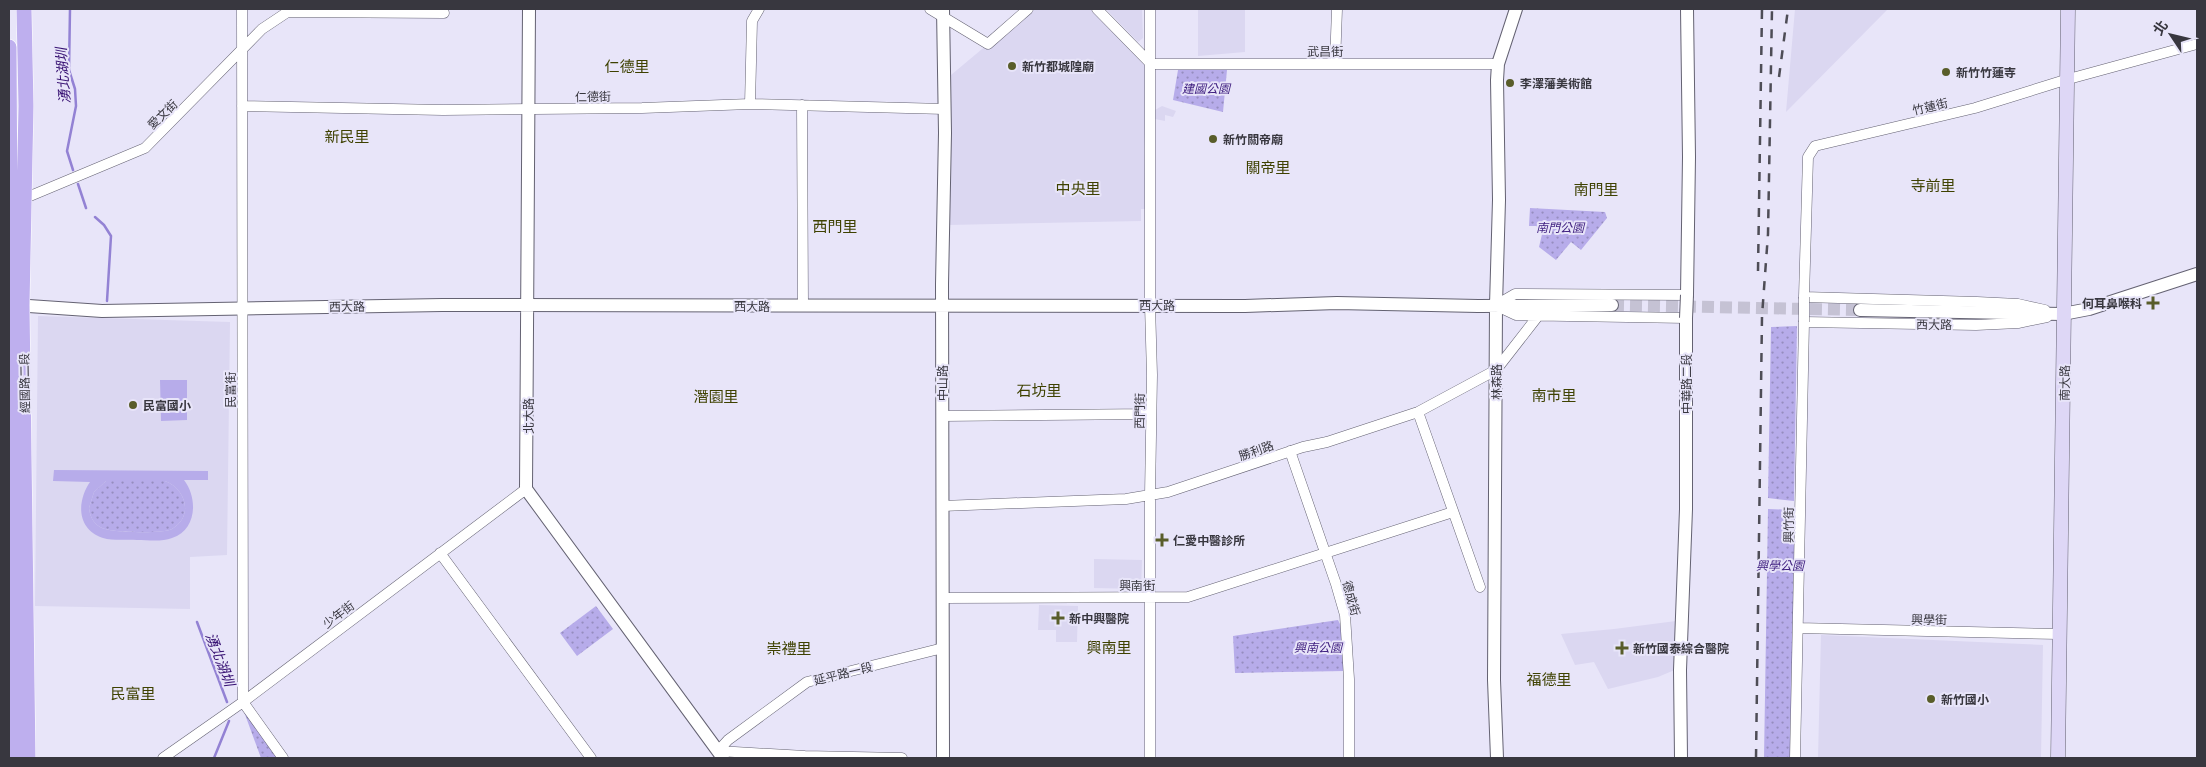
<svg xmlns="http://www.w3.org/2000/svg" width="2206" height="767" font-family="Literata,'Noto Sans TC',serif">
<style>
.built{fill:#dbd7f1}
.grass{fill:url(#grass-dots)}
.pitch{fill:#b7acea;fill-rule:evenodd}
.lines{fill:none;stroke-linecap:round;stroke-linejoin:round}
.stream{stroke:#9382d4;stroke-width:2.5}
.tertiary-tunnel{stroke:#c5c2d4;stroke-width:12;stroke-dasharray:12 6;stroke-linecap:butt}
.minor-casing{stroke:#646272;stroke-width:11}
.tertiary-casing{stroke:#646272;stroke-width:14}
.secondary-casing{stroke:#646272;stroke-width:15}
.primary-casing{stroke:#fff;stroke-width:16}
.minor{stroke:#fff;stroke-width:10}
.tertiary{stroke:#fff;stroke-width:12}
.secondary{stroke:#ded7f6;stroke-width:14}
.primary{stroke:#beafee;stroke-width:15}
.rail{stroke:#4e4d56;stroke-width:2.5;stroke-dasharray:9 9;stroke-linecap:butt}
.minor-bridge-casing{stroke:#646272;stroke-width:11;stroke-linecap:butt}
.tertiary-bridge-casing{stroke:#646272;stroke-width:14;stroke-linecap:butt}
.minor-bridge{stroke:#fff;stroke-width:10}
.tertiary-bridge{stroke:#fff;stroke-width:12}
.poi-dot{fill:#595d2a;stroke:#e8e5f9;stroke-width:2}
.labels{text-anchor:middle;dominant-baseline:central;stroke-width:4;stroke-linejoin:round;paint-order:stroke}
.street-label{font-size:12px;fill:#38373f;stroke:#e8e5f9}
.poi-label{font-size:12px;font-weight:bold;fill:#38373f;stroke:#e8e5f9;text-anchor:start}
.park-label{font-size:12px;font-style:italic;fill:#422382;stroke:#e8e5f9}
.water-label{font-size:14px;font-style:italic;fill:#361072;stroke:#e8e5f9}
.quarter-label{font-size:15px;fill:#3e4100;stroke:#e8e5f9}
</style>
<defs>
<pattern id="grass-dots" width="8" height="8" patternUnits="userSpaceOnUse" patternTransform="scale(1.25)"><rect width="8" height="8" fill="#b7acea"/><path d="M2 2h.1M6 6h.1" fill="none" stroke="#968dbf" stroke-width="1.8" stroke-linecap="round"/></pattern>
</defs>
<rect width="100%" height="100%" fill="#e8e5f9"/>
<path class="built" d="M1030 9H1095L1150 63 1144 148 1146 209H1141V221L949 225 945 80Z
M1106 9H1142L1143 38 1138 42Z
M1198 9H1245V52L1198 56Z
M1795 9H1888L1786 112Z
M1162 106 1176 111 1173 117 1165 115V121L1155 119V110Z
M38 316 230 322 227 555 190 557V609L35 606Z
M1094 559 1142 560 1141 589 1094 588Z
M1039 605 1078 606 1077 642H1056V630H1038Z
M1676 621 1677 669 1658 677 1608 689 1594 662 1575 665 1561 634 1614 629Z
M1821 635 2043 645 2041 758H1818Z"/>
<path class="grass" d="M1178 70H1227L1223 112 1173 100Z
M1530 208 1605 212 1607 218 1581 250 1571 242 1556 260 1539 247 1543 230 1536 226H1529Z
M1797 326 1794 501 1768 498 1771 327Z
M106 481H165C186 489 194 516 172 529 163 534 109 533 100 527 93 523 90 516 89 508L94 492Z
M1768 509 1795 510 1790 758H1764Z
M596 606 613 629 577 656 560 633Z
M1338 620 1342 628 1345 671 1235 673 1233 636Z
M243 709 277 758H261Z"/>
<path class="pitch" d="M160 380H187V420L161 421Z
M54 470 208 471V480H184C198 498 197 530 172 538 162 542 148 540 137 540 127 539 113 541 103 538 76 529 77 501 90 482L53 481ZM106 481H165C186 489 194 516 172 529 163 534 109 533 100 527 93 523 90 516 89 508L94 492Z"/>
<g class="lines">
<path class="stream" d="M70 9 69 70 75 89 76 106 67 151 73 170
M78 184 86 208
M95 217 104 225 111 236 107 301
M197 622 227 702
M214 758 229 721"/>
<path class="tertiary-tunnel" d="M1612 305 1860 310"/>
<g class="minor-casing">
<path id="minor" d="M242 9 243 702 283 758
M930 9 988 44 1028 9
M1097 9 1151 64
M1150 9V305L1152 375 1150 495V758
M289 12 444 13
M1151 64H1498
M1335 64 1337 9
M750 104 752 21 759 9
M802 105 803 306
M242 106 443 110 642 108 750 104 945 109
M23 199 145 148 262 29 292 9
M1496 305 1515 294 1687 295
M1499 307 1516 315 1686 318
M2045 310 2018 304 1977 302 1804 297 1808 157 1815 146 1975 108 2065 80 2197 44
M1418 412 1480 587
M942 416 1151 414
M1290 451 1336 584 1345 615 1349 679V758
M942 506 1126 499 1168 492 1303 447 1327 442 1418 412 1496 370 1538 316
M440 553 591 758
M942 598 1188 597 1453 512
M1798 628 2059 634
M718 751 728 740 807 682 943 648
M718 751 805 756 902 758
M163 758 243 702 526 489
M1795 758 1804 322 1976 325 2018 323 2047 317"/>
</g>
<g class="tertiary-casing">
<path id="tertiary" d="M529 9 526 489 723 758
M1687 9 1689 157 1687 295
M14 305 102 311 442 305 1245 306 1337 303 1478 306 1612 305
M1860 310 2063 314 2089 309 2197 274
M943 758 942 284 945 133 943 9
M1497 758 1494 680 1496 305 1499 200 1497 80 1498 64 1516 9
M1681 758 1680 670 1686 509V318"/>
</g>
<g class="secondary-casing">
<path id="secondary" d="M2058 758 2068 9"/>
</g>
<g class="primary-casing">
<path id="primary" d="M24 9 26 106 22 305 28 758
M9 47 13 758"/>
</g>
<use href="#minor" class="minor"/>
<use href="#tertiary" class="tertiary"/>
<use href="#secondary" class="secondary"/>
<use href="#primary" class="primary"/>
<path class="rail" d="M1779 77 1788 9
M1758 271 1762 9
M1756 758 1762 316 1768 234 1772 9"/>
<g class="minor-bridge-casing">
<path id="minor-bridge" d="M1804 322V297"/>
</g>
<g class="tertiary-bridge-casing">
<path id="tertiary-bridge" d="M1686 318 1687 295"/>
</g>
<use href="#minor-bridge" class="minor-bridge"/>
<use href="#tertiary-bridge" class="tertiary-bridge"/>
</g>
<g class="poi-dot">
<circle cx="1012" cy="66" r="5"/>
<circle cx="1946" cy="72" r="5"/>
<circle cx="1510" cy="83" r="5"/>
<circle cx="1213" cy="139" r="5"/>
<path d="M2150.5 295.5h5v5h5v5h-5v5h-5v-5h-5v-5h5z"/>
<circle cx="133" cy="405" r="5"/>
<path d="M1159.5 532.5h5v5h5v5h-5v5h-5v-5h-5v-5h5z"/>
<path d="M1055.5 610.5h5v5h5v5h-5v5h-5v-5h-5v-5h5z"/>
<path d="M1619.5 640.5h5v5h5v5h-5v5h-5v-5h-5v-5h5z"/>
<circle cx="1931" cy="699" r="5"/>
</g>
<g class="labels">
<g class="street-label">
<text x="1325" y="51">武昌街</text>
<text transform="translate(593 96) rotate(-1)">仁德街</text>
<text transform="translate(1930 106) rotate(-13)">竹蓮街</text>
<text transform="translate(162 114) rotate(-44)">愛文街</text>
<text x="1157" y="305">西大路</text>
<text transform="translate(347 306) rotate(-1)">西大路</text>
<text x="752" y="306">西大路</text>
<text transform="translate(1934 324) rotate(1)">西大路</text>
<text transform="translate(1496 382) rotate(-90)">林森路</text>
<text transform="translate(24 383) rotate(-91)">經國路二段</text>
<text transform="translate(942 383) rotate(-90)">中山路</text>
<text transform="translate(2064 383) rotate(-89)">南大路</text>
<text transform="translate(1686 384) rotate(-90)">中華路二段</text>
<text transform="translate(230 390) rotate(-90)">民富街</text>
<text transform="translate(1139 411) rotate(-89)">西門街</text>
<text transform="translate(528 416) rotate(-90)">北大路</text>
<text transform="translate(1256 450) rotate(-19)">勝利路</text>
<text transform="translate(1788 525) rotate(-89)">興竹街</text>
<text x="1137" y="585">興南街</text>
<text transform="translate(1352 598) rotate(75)">德成街</text>
<text transform="translate(338 614) rotate(-37)">少年街</text>
<text transform="translate(1929 619) rotate(1)">興學街</text>
<text transform="translate(843 673) rotate(-14)">延平路一段</text>
</g>
<g class="poi-label">
<text x="1022" y="66">新竹都城隍廟</text>
<text x="1956" y="72">新竹竹蓮寺</text>
<text x="1520" y="83">李澤藩美術館</text>
<text x="1223" y="139">新竹關帝廟</text>
<text x="2142" y="303" text-anchor="end">何耳鼻喉科</text>
<text x="143" y="405">民富國小</text>
<text x="1173" y="540">仁愛中醫診所</text>
<text x="1069" y="618">新中興醫院</text>
<text x="1633" y="648">新竹國泰綜合醫院</text>
<text x="1941" y="699">新竹國小</text>
</g>
<g class="park-label">
<text x="1206" y="88">建國公園</text>
<text x="1560" y="227">南門公園</text>
<text x="1780" y="565">興學公園</text>
<text x="1318" y="647">興南公園</text>
</g>
<g class="water-label">
<text transform="translate(62 76) rotate(-94)">湧北湖圳</text>
<text transform="translate(221 659) rotate(69)">湧北湖圳</text>
</g>
<g class="quarter-label">
<text x="627" y="65">仁德里</text>
<text x="347" y="135">新民里</text>
<text x="1268" y="166">關帝里</text>
<text x="1933" y="184">寺前里</text>
<text x="1078" y="187">中央里</text>
<text x="1596" y="188">南門里</text>
<text x="835" y="225">西門里</text>
<text x="1039" y="389">石坊里</text>
<text x="1554" y="394">南市里</text>
<text x="716" y="395">潛園里</text>
<text x="1109" y="646">興南里</text>
<text x="789" y="647">崇禮里</text>
<text x="1549" y="678">福德里</text>
<text x="133" y="692">民富里</text>
</g>
</g>
<rect width="2206" height="767" fill="none" stroke="#38373f" stroke-width="20"/>
<g transform="translate(2171 35) rotate(305)" stroke="#e8e5f9" stroke-width="4" paint-order="stroke">
<path d="M0-4L9 19L0 12L-9 19Z" fill="#38373f"/>
<text y="-8" font-size="14" font-weight="bold" text-anchor="middle" fill="#38373f">北</text>
</g>
</svg>
